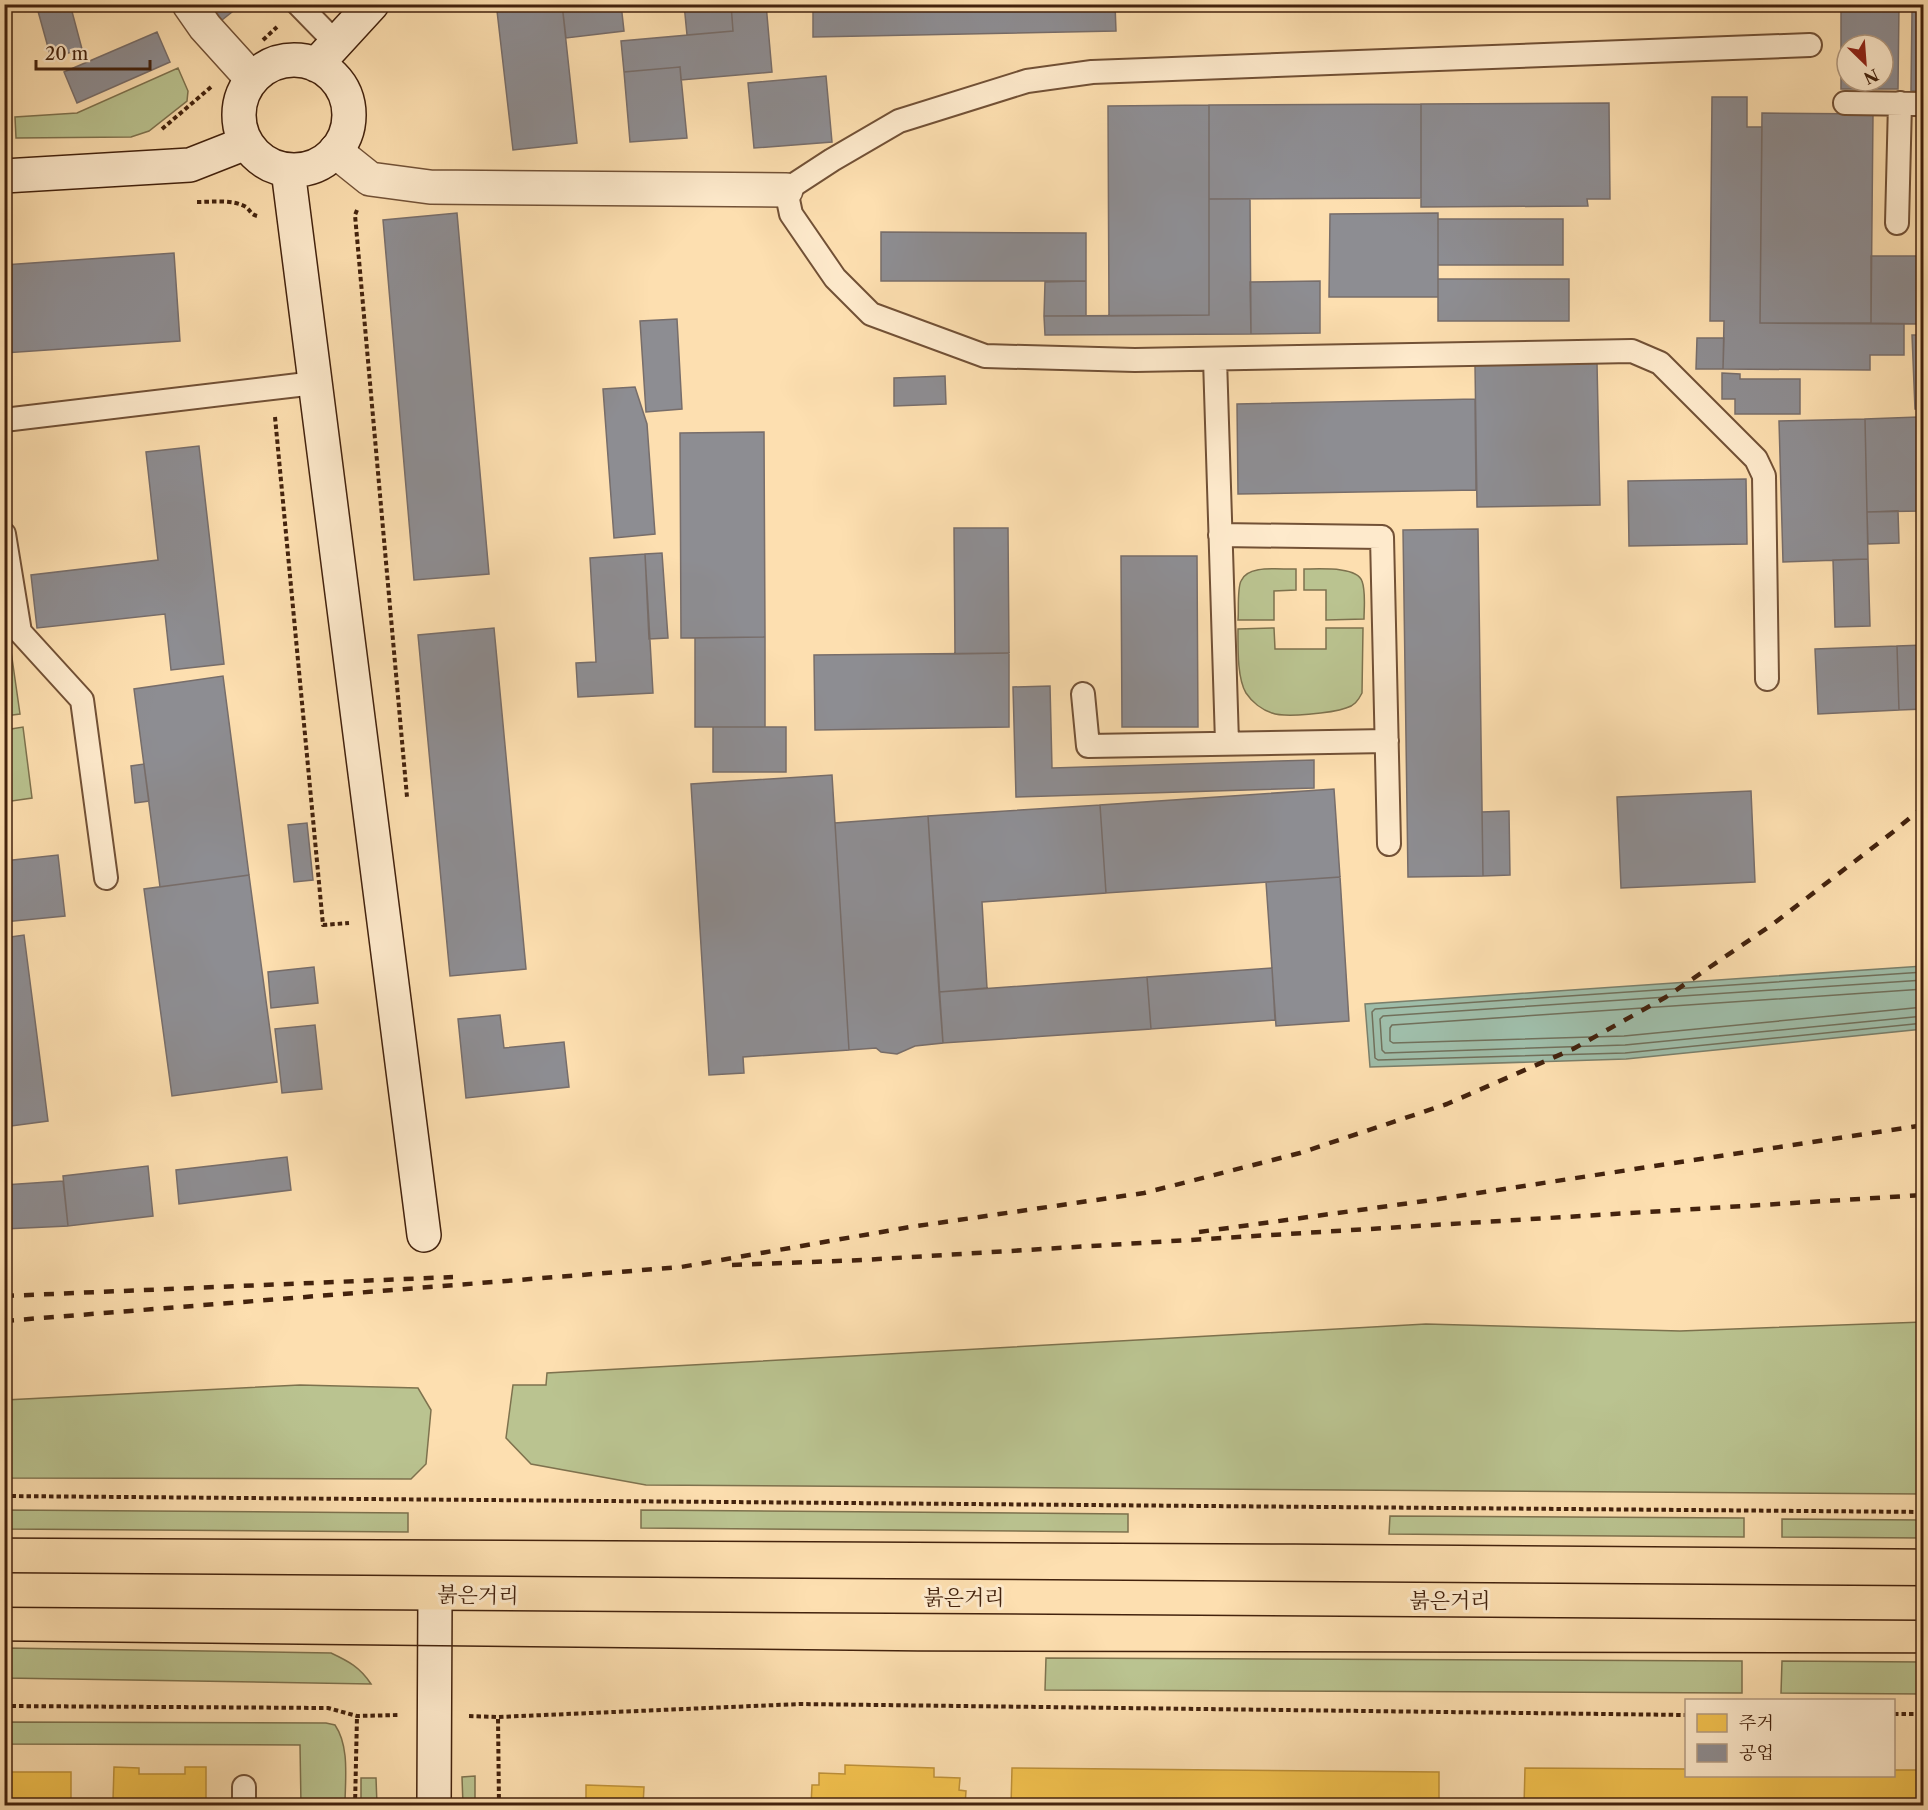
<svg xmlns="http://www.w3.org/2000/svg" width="1928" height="1810" font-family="'Libre Caslon Text','Noto Serif KR',serif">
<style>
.green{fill:#bac390;stroke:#7e724e;stroke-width:1.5}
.water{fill:#9fbda9;stroke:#7a7f6b;stroke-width:1.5}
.homes{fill:#f2c14e;stroke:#be913a;stroke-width:1.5}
.industry{fill:#8d8d92;stroke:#776d6a;stroke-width:1.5;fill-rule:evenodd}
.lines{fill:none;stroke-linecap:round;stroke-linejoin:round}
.shore{stroke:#71705b;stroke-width:1.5}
.lane-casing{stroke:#725136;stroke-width:26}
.street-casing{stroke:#725136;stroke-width:36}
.secondary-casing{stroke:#43220d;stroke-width:36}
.primary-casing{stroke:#43220d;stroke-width:36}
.path{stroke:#43220d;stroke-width:4;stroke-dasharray:4.5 3;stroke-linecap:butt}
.lane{stroke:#feeacc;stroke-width:22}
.street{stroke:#feeacc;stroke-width:33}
.secondary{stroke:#feeacc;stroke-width:33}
.primary{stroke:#fddfb0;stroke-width:33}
.tram{stroke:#43220d;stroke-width:1.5}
.rail{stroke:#43220d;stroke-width:4.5;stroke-dasharray:10 10;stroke-linecap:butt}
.labels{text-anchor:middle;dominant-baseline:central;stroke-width:6;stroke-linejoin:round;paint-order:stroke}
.street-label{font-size:21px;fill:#43220d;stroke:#feeacc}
</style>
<rect width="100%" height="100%" fill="#fddfb0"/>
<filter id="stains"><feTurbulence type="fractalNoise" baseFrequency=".00333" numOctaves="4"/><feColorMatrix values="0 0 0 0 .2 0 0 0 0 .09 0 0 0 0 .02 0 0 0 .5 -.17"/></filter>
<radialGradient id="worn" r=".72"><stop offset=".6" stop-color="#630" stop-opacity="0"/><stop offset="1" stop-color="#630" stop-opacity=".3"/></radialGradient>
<path class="green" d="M178 68 188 91 187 101 149 131 131 137 16 138 15 117 77 113Z
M1296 569V590L1274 591V620H1238C1239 611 1237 589 1241 581 1248 564 1281 570 1296 569Z
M1304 569C1318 569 1357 566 1362 581 1366 592 1364 608 1364 619L1326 620V590H1304Z
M1274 628 1275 649H1326V628H1363L1362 693C1358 701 1354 706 1346 708 1332 713 1285 718 1272 713 1262 710 1252 702 1246 693 1237 678 1238 647 1238 629Z
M5 639 10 644 20 714 5 716Z
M23 727 32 798 5 802V730Z
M1923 1322V1494L646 1485 531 1464 506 1438 513 1385H546L547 1373 1426 1324 1680 1331Z
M300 1385 418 1388 431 1410 426 1464 411 1479 5 1478V1400Z
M5 1510 408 1513V1532L5 1529Z
M641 1510 1128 1514V1532L641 1528Z
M1390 1516 1744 1518V1537L1389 1534Z
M1782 1519 1923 1520V1538L1782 1537Z
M5 1648 331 1653C348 1661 360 1667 371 1684L5 1678Z
M1046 1658 1742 1661V1693L1045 1690Z
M1782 1661 1923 1662V1694L1781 1693Z
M5 1722 326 1723 335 1725C350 1747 345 1780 345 1805H301L300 1745 5 1744Z
M475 1776V1805H463L462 1777Z
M361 1778H376L377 1805H361Z"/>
<path class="water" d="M1923 966V1029L1626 1059 1370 1067 1365 1004Z"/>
<path class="homes" d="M845 1765 934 1768V1777L960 1778 959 1790 966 1791 965 1806H811L812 1785H819V1773L845 1774Z
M114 1767 139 1768V1774H185V1767H206V1801L214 1800V1806H107V1800H113Z
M1012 1768 1439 1772V1806H1011Z
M1525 1768 1686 1769V1776H1894V1770H1924V1806H1524Z
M4 1772H71V1806H4Z
M586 1785 644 1787 643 1806H586Z"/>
<path class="industry" d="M36 4H70L82 49 51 58Z
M210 4H242L222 20Z
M562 4 577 143 513 150 497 11Z
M562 4H621L624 31 566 38Z
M684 4H731L733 31 687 35Z
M731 4H766L772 72 681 80 680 67 624 72 621 41 733 31Z
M813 4H1115L1116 31 813 37Z
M1841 4H1899L1898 89H1841ZM1847 45H1883V81H1847Z
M1912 11H1924V91H1911Z
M157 32 170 62 77 103 64 72Z
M680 67 687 138 630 142 624 72Z
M826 76 832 142 754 148 748 83Z
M1712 97H1747V127H1762L1760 323 1904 324V355H1870V370L1723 369 1724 321H1710Z
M1609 103 1610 199H1587L1588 206 1421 207V104Z
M1421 104V198L1209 199V105Z
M1209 105V315L1109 316 1108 106Z
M1762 113 1873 114 1871 323H1760Z
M1921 157H1924V324L1871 323V256H1920Z
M1209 199H1250L1251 334 1045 335 1044 316 1209 315Z
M457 213 489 574 414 580 383 220Z
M1438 213V297H1329L1330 214Z
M1438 219H1563V265H1438Z
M881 232 1086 233V281H881Z
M174 253 180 341 4 353V265Z
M1438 279H1569V321H1438Z
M1086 281V316H1044L1045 282Z
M1320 281V333L1251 334 1250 282Z
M677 319 682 409 646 412 640 321Z
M1912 335H1924V409H1915Z
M1697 338H1724L1723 369H1696Z
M1597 363 1600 505 1477 507 1475 365Z
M1722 373 1740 374V379H1800V414H1735V399H1722Z
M945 376 946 404 894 406V378Z
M635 387 647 424 655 534 614 538 603 389Z
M1475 399 1476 490 1238 494 1237 404Z
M1918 417 1920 511 1867 512 1865 419Z
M1865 419 1868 559 1783 562 1779 421Z
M764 432 765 637 681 638 680 433Z
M199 446 224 664 171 670 165 614 37 628 31 575 158 560 146 452Z
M1746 479 1747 544 1629 546 1628 481Z
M1898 511 1899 543 1868 544 1867 512Z
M954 528H1008L1009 653 955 654Z
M1478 529 1483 876 1408 877 1403 530Z
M662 553 668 638 649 639 645 554Z
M645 554 653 693 578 697 576 663 596 662 590 558Z
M1121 556H1197L1198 727H1122Z
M1868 559 1870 626 1835 627 1833 560Z
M494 628 526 969 450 976 418 635Z
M765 637V727H695V638Z
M1924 645V709L1899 710 1897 646Z
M1897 646 1899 710 1818 714 1815 649Z
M1009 653V727L815 730 814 655Z
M223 676 249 875 160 887 134 689Z
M1050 686 1052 768 1314 760V788L1016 797 1013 687Z
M713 727H786V772H713Z
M144 764 149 801 135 803 131 766Z
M832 775 849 1050 743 1057 744 1073 709 1075 691 784Z
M1334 789 1340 877 1106 893 1100 805Z
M1751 791 1755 882 1621 888 1617 797Z
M1100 805 1106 893 982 902 987 988 939 992 928 816Z
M1509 811 1510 875 1483 876 1482 812Z
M928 816 943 1043 915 1046 897 1054 881 1052 876 1048 849 1050 835 823Z
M307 823 313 880 294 882 288 825Z
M58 855 65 916 4 922V861Z
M249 875 277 1082 172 1096 144 889Z
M1340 877 1349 1021 1276 1026 1266 882Z
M24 935 48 1121 4 1127V938Z
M314 967 318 1003 271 1008 268 972Z
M1272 968 1275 1020 1151 1029 1147 977Z
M1147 977 1151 1029 943 1043 939 992Z
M500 1015 504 1048 564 1042 569 1087 466 1098 458 1019Z
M315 1025 322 1089 282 1093 275 1029Z
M287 1157 291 1190 179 1204 176 1170Z
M148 1166 153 1216 68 1226 63 1176Z
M63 1181 68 1226 4 1229V1185Z"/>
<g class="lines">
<path class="shore" d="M1924 972 1375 1009 1372 1012 1375 1058 1378 1060 1625 1053 1924 1023
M1924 980 1383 1016 1380 1019 1382 1050 1385 1053 1625 1045 1924 1016
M1924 989 1392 1025 1390 1028V1041L1393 1043 1624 1036 1924 1007"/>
<g class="lane-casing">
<path id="lane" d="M298 4 336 43
M1845 103 1924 104
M1897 223 1900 103
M1215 359 1227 742
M4 420 315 383
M4 534 20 632 82 700 106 878
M1220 535 1382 537 1389 844
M1767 679 1764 476 1756 459 1660 363 1632 351 1135 360 985 356 871 314 835 278 791 214 786 190 832 160 899 121 1027 81 1092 72 1810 45
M1083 694 1088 746 1387 741
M244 1806V1787"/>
</g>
<g class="street-casing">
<path id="street" d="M189 4 205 27 252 79
M335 151 370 179 430 187 786 190"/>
</g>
<g class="secondary-casing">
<path id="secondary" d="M239 115a55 55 0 1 1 110 0a55 55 0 1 1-110 0Z
M316 65 372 4
M288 170 424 1235
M4 176 190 165 246 143
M434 1806 435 1594"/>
</g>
<g class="primary-casing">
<path id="primary" d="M4 1590 1924 1603"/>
</g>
<path class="path" d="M263 40 277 27
M162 129 211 87
M197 202C212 202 233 199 246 207 251 211 250 214 257 216
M357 210 355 215 407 797
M275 417 323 925 349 923
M4 1496 1924 1512
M4 1706 328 1708 357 1716 398 1715
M1894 1714H1924
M469 1716 498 1717
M355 1806 357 1716
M499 1806 498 1717 800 1704 1686 1715"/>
<use href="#lane" class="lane"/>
<use href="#street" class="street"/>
<use href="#secondary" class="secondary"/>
<use href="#primary" class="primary"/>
<path class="tram" d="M4 1538 1294 1544 1924 1549
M4 1641 918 1651 1924 1653"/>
<path class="rail" d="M1199 1232 1425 1201 1924 1125
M732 1265 863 1260 1924 1195
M4 1296 453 1277
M4 1321 681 1267 910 1227 1144 1193 1300 1153 1447 1104 1573 1049 1666 997 1773 924 1893 832 1924 806"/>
</g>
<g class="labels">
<g class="street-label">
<text transform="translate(478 1595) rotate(1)">붉은거리</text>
<text x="964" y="1597">붉은거리</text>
<text x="1450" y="1600">붉은거리</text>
</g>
</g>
<rect width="1928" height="1810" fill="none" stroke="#fddfb0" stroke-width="24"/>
<rect x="6" y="6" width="1916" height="1798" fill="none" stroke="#43220d" stroke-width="3"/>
<rect x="12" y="12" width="1904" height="1786" fill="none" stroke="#43220d" stroke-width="1.5"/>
<rect x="1685" y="1699" width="210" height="78" fill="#feeacc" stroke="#b39a80" stroke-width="1.5"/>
<rect x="1697" y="1714" width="30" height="18" fill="#f2c14e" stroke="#b39a80" stroke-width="1.5"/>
<text x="1739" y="1729" font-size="18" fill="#43220d">주거</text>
<rect x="1697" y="1744" width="30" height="18" fill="#8d8d92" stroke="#b39a80" stroke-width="1.5"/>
<text x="1739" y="1759" font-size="18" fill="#43220d">공업</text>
<g transform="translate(1865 63) rotate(155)"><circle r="28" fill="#feeacc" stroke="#b39a80" stroke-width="1.5"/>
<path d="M0-4.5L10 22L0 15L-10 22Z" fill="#8f2418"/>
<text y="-9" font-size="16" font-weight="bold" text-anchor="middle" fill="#43220d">N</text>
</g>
<path d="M36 60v9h114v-9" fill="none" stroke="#43220d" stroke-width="3"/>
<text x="45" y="60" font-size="18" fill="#43220d" stroke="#feeacc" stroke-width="4.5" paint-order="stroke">20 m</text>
<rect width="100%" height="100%" filter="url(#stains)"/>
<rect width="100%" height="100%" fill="url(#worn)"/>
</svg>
